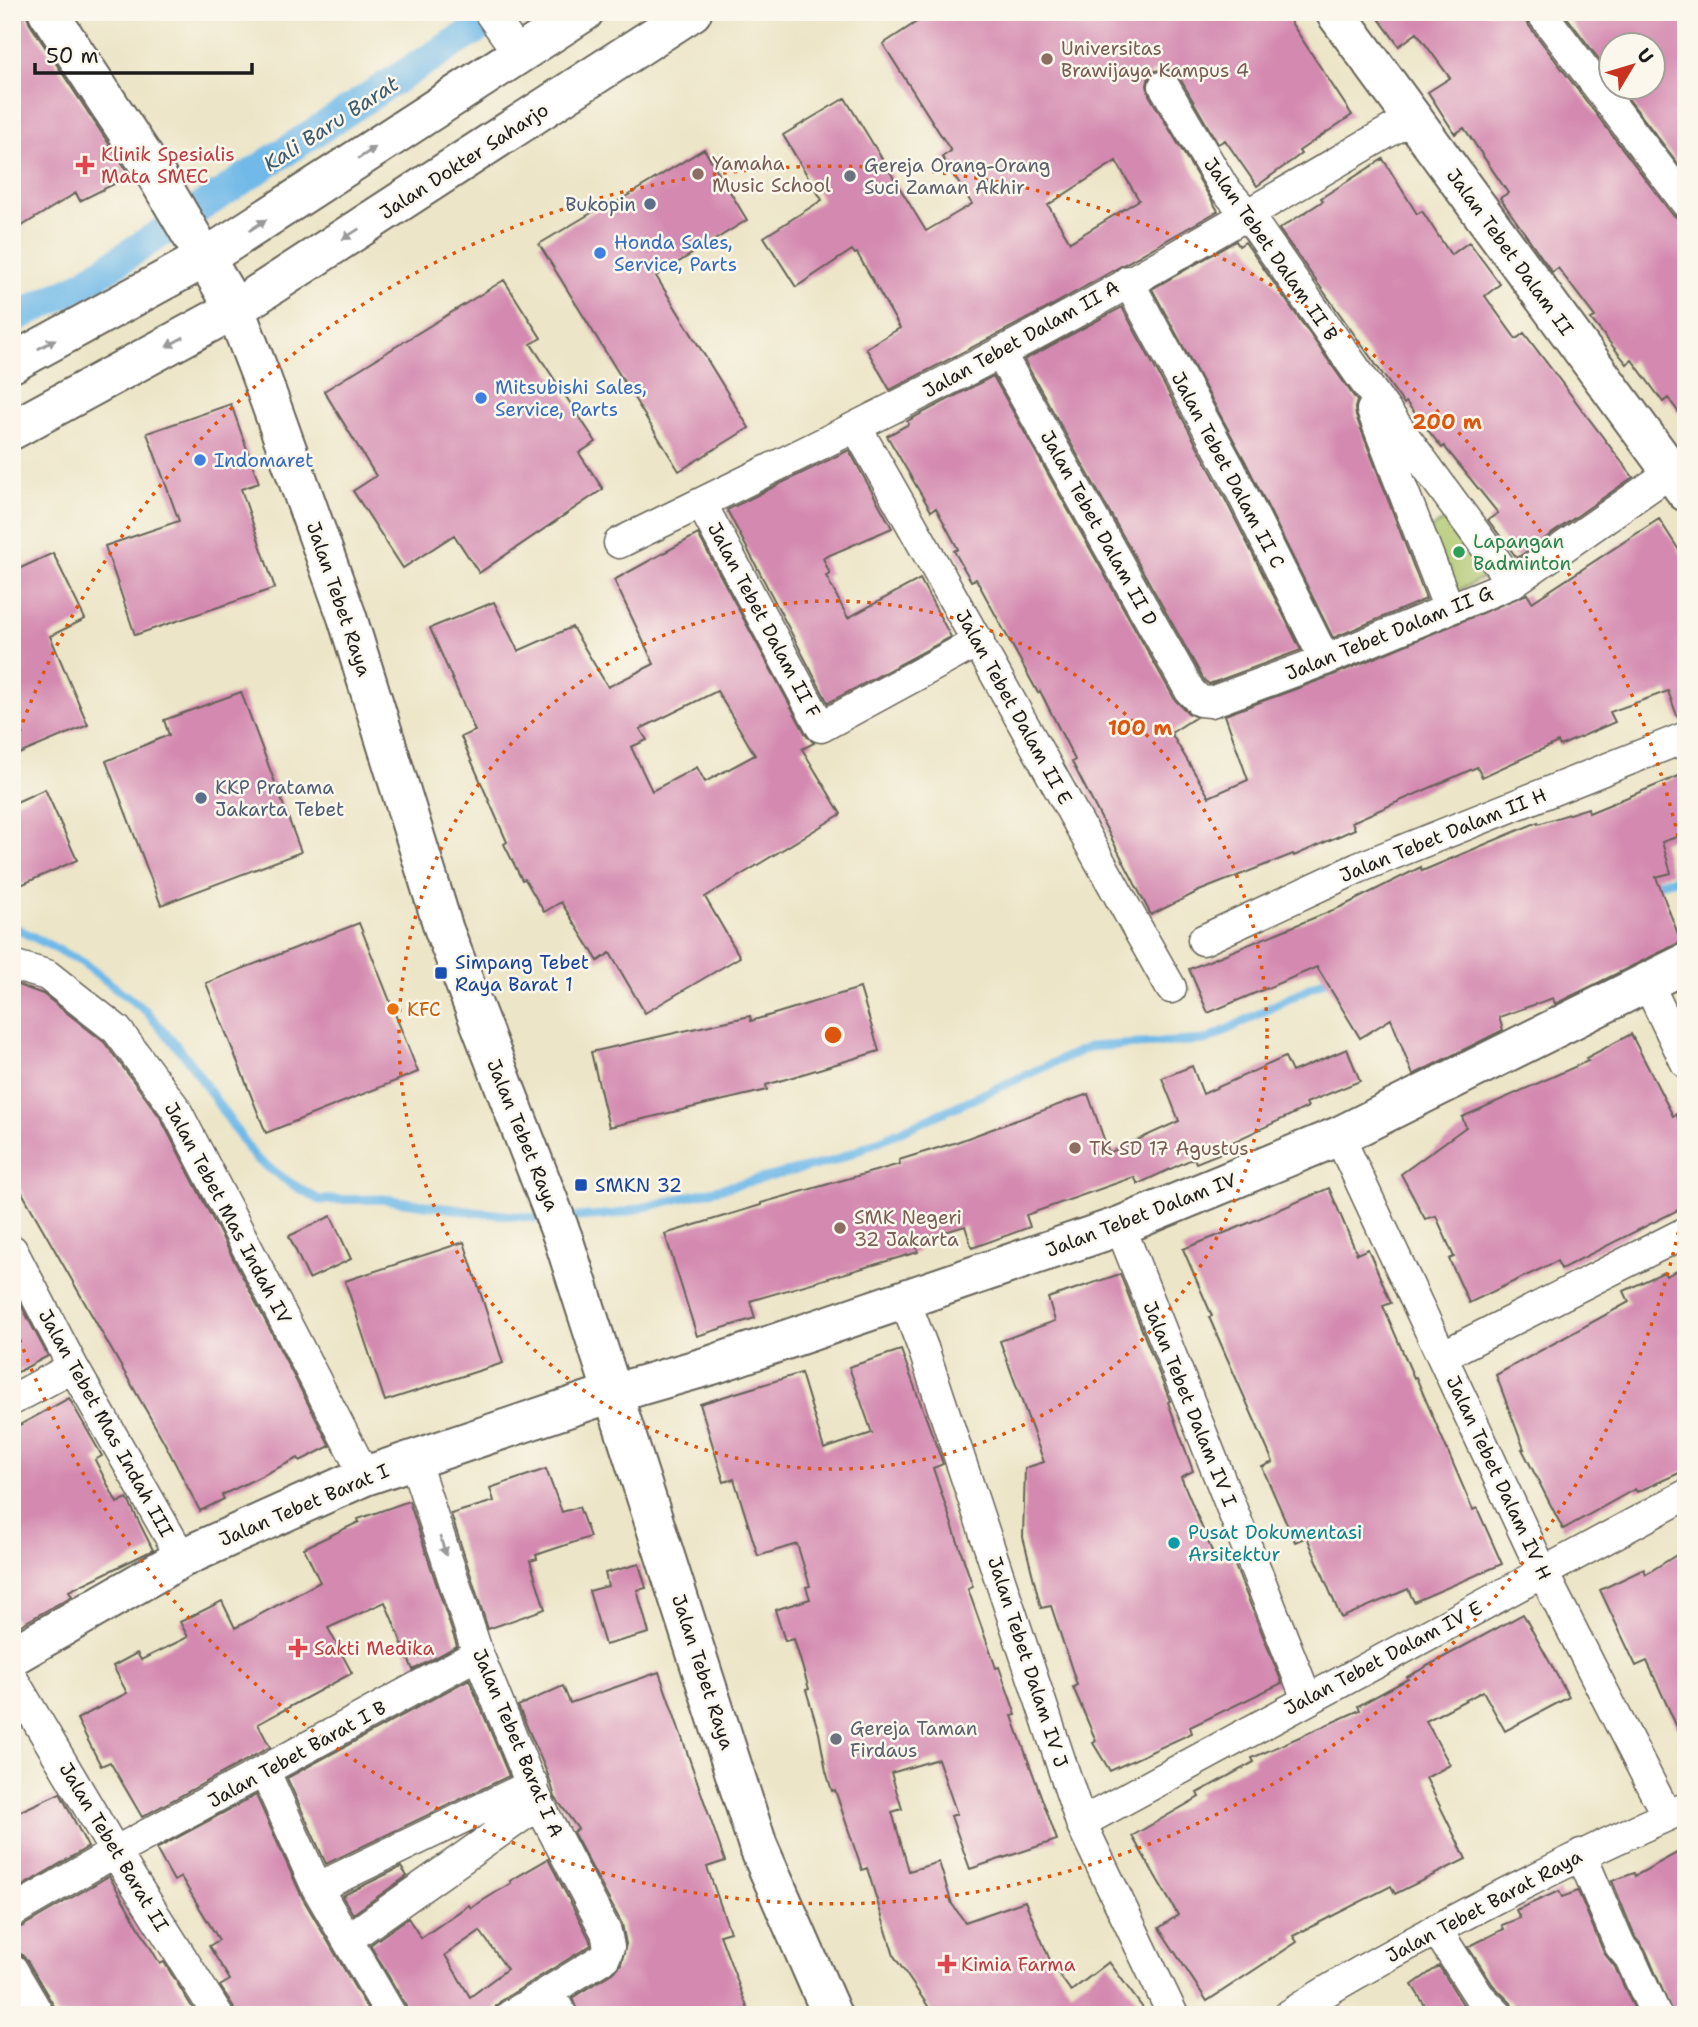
<svg xmlns="http://www.w3.org/2000/svg" width="1698" height="2027" font-family="'Shantell Sans',sans-serif">
<style>
.green{fill:#adc56b;stroke:#647044;stroke-width:2}
.lines{fill:none;stroke-linecap:round;stroke-linejoin:round}
.stream{stroke:#70b9e8;stroke-width:9}
.canal{stroke:#70b9e8;stroke-width:30}
.building{fill:#d48ab0;fill-rule:evenodd}
.street-casing{stroke:#656258;stroke-width:33}
.secondary-casing{stroke:#656258;stroke-width:42}
.primary-casing{stroke:#656258;stroke-width:42}
.street{stroke:#fff;stroke-width:30}
.secondary{stroke:#fff;stroke-width:38}
.primary{stroke:#fff;stroke-width:38}
.oneway{fill:#999}
.ring{fill:none;stroke:#de560d;stroke-width:3.5;stroke-dasharray:3.5 7}
.education-dot{fill:#8d6e63;stroke:#fbf7ec;stroke-width:2.5}
.health-dot{fill:#e0444e;stroke:#fbf7ec;stroke-width:2.5}
.worship-dot{fill:#6b7280;stroke:#fbf7ec;stroke-width:2.5}
.service-dot{fill:#5c6f8a;stroke:#fbf7ec;stroke-width:2.5}
.shop-dot{fill:#3f7fe0;stroke:#fbf7ec;stroke-width:2.5}
.leisure-dot{fill:#2e9e5b;stroke:#fbf7ec;stroke-width:2.5}
.transit-dot{fill:#1a4fb4;stroke:#fbf7ec;stroke-width:2.5}
.food-dot{fill:#e8710a;stroke:#fbf7ec;stroke-width:2.5}
.culture-dot{fill:#0f9aa8;stroke:#fbf7ec;stroke-width:2.5}
.labels{text-anchor:middle;dominant-baseline:central;stroke-width:5;stroke-linejoin:round;paint-order:stroke}
.education-label{font-size:19px;fill:#785e54;stroke:#fbf7ec;text-anchor:start}
.health-label{font-size:19px;fill:#be3a42;stroke:#fbf7ec;text-anchor:start}
.street-label{font-size:19px;fill:#1c1c1c;stroke:#fbf7ec}
.worship-label{font-size:19px;fill:#5b616d;stroke:#fbf7ec;text-anchor:start}
.service-label{font-size:19px;fill:#4e5e75;stroke:#fbf7ec;text-anchor:end}
.shop-label{font-size:19px;fill:#366cbe;stroke:#fbf7ec;text-anchor:start}
.leisure-label{font-size:19px;fill:#27864d;stroke:#fbf7ec;text-anchor:start}
.transit-label{font-size:19px;fill:#164399;stroke:#fbf7ec;text-anchor:start}
.food-label{font-size:19px;fill:#c56008;stroke:#fbf7ec;text-anchor:start}
.culture-label{font-size:19px;fill:#0d838f;stroke:#fbf7ec;text-anchor:start}
.water-label{font-size:21px;font-style:italic;fill:#3e5b6e;stroke:#fbf7ec}
.centre{fill:#de560d;stroke:#fbf7ec;stroke-width:3.5}
.ring-label{font-size:21px;text-anchor:middle;font-weight:bold;fill:#de560d;stroke:#fbf7ec;stroke-width:5;stroke-linejoin:round;paint-order:stroke}
</style>
<rect width="100%" height="100%" fill="#fbf7ec"/>
<filter id="ink" filterUnits="userSpaceOnUse"><feTurbulence type="fractalNoise" baseFrequency=".0143" numOctaves="2"/><feDisplacementMap in="SourceGraphic" scale="14" xChannelSelector="R" yChannelSelector="G"/><feConvolveMatrix kernelMatrix="1 2 1 2 8 2 1 2 1" color-interpolation-filters="sRGB"/></filter>
<filter id="wash" filterUnits="userSpaceOnUse"><feTurbulence type="fractalNoise" baseFrequency=".00686" numOctaves="4" result="noise"/><feDisplacementMap in="SourceGraphic" scale="28" xChannelSelector="R" yChannelSelector="G"/><feGaussianBlur stdDeviation="1.57" result="paint"/><feColorMatrix in="noise" values="0 0 0 0 0 0 0 0 0 0 0 0 0 0 0 0 0 1.4 0 .05"/><feComposite in="paint" operator="in"/></filter>
<g filter="url(#wash)">
<rect width="100%" height="100%" fill="#ece5c7"/>
<path class="green" d="M1461 513 1491 574 1457 591 1427 530Z"/>
<g class="lines">
<path class="stream" d="M1648 885 1686 877
M12 926 82 962 146 1011 187 1058 255 1158 290 1183 319 1200 383 1199 475 1212 545 1219
M565 1218 616 1214 834 1161 1089 1047 1207 1040 1335 975"/>
<path class="canal" d="M12 319 77 288 387 85 504 12"/>
</g>
<g id="blocks">
<path class="building" d="M12 12H26L30 24 130 176 80 201 76 193 12 232Z
M932 12H1284L1352 115 1299 151 1301 154 1257 186 1225 140 1218 144 1179 77 1172 71 1165 69 1155 71 1149 77 1147 85 1149 95 1218 211 1042 311 890 390 866 348 900 328 857 253 855 254 852 250 796 287 764 237 822 200 783 135 845 98 926 231 972 204 942 157 951 151 883 44ZM1116 161 1139 200 1070 242 1048 205Z
M1374 12H1524L1527 23 1672 214 1679 219 1686 220V422L1668 398 1663 402 1632 360 1627 364 1591 319 1595 317 1558 268 1552 272 1500 198 1508 193 1464 128 1455 134 1428 92 1450 78 1417 33 1399 46Z
M1563 12H1686V174L1620 88H1653V46H1611V75Z
M704 149 747 220 656 276 749 428 679 471 539 244 610 202 612 205Z
M1383 159 1417 214 1422 211 1451 255 1469 242 1500 284 1485 296 1516 339 1524 333 1633 477 1517 558 1488 520 1498 513 1444 446 1442 448 1406 402 1404 404 1279 229 1323 201 1321 198Z
M1236 241 1239 246 1245 242 1357 401 1355 408 1356 416 1426 599 1333 638 1245 461 1152 289Z
M504 280 541 338 531 344 596 442 579 453 603 489 479 573 454 535 403 568 353 491 376 476 324 391Z
M1122 307 1214 477 1301 650 1209 684 1204 680 1024 360Z
M993 376 1175 700 1188 713 1196 717 1171 733 1209 797 1248 780 1225 715 1331 676 1527 594 1532 602 1659 519 1686 561V720L1679 721 1668 691 1610 712 1615 722 1560 746 1558 742 1482 777 1477 767 1352 822 1355 829 1294 856 1293 854 1199 891 1151 915 1072 762 1075 760 1040 691 1038 693 976 579 971 581 954 551 958 549 936 508 931 511 887 436 909 424 907 421Z
M231 404 259 483 241 489 275 588 135 635 105 546 179 521 147 433Z
M849 450 892 528 823 558 830 574 826 576 848 618 920 579 951 637 828 703 727 510Z
M698 534 806 735 814 743 802 749 841 814 705 897 740 957 645 1013 610 953 598 961 561 902 544 912 525 879 522 880 504 844 507 842 461 737 475 731 430 628 494 602 518 651 572 627 608 687 654 664 614 580ZM717 691 755 755 705 782 697 767 652 791 631 747 647 740 640 729Z
M53 553 85 619 50 636 88 725 12 757V572Z
M241 692 301 852 161 905 106 761 169 735 164 720Z
M1686 773V834L1662 842 1671 873 1656 877 1681 942 1555 1004 1553 998 1499 1017 1503 1030 1413 1075 1391 1019 1360 1038 1317 967 1208 1013 1189 969 1343 906 1421 867 1422 871 1538 822V824L1588 808 1589 813Z
M45 789 77 860 12 889V804Z
M359 923 418 1072 266 1133 206 983Z
M12 983 43 994 104 1042 160 1117 330 1446 300 1461 298 1458 222 1495 224 1499 200 1511 163 1440 12 1175Z
M860 988 879 1051 766 1085 767 1090 609 1127 591 1052 750 1016 751 1021Z
M1631 1034 1673 1116 1676 1114 1686 1134V1206L1561 1269 1557 1261 1469 1303 1449 1259 1454 1257 1436 1216 1425 1219 1401 1174 1466 1127 1462 1117 1588 1061 1586 1058Z
M1347 1049 1360 1081 1306 1103 1308 1107 1224 1146 1226 1151 1196 1163 1194 1158 1138 1184 1134 1177 1026 1215 1030 1227 972 1248 965 1226 915 1241 918 1252 750 1301 755 1318 697 1336 665 1234 761 1205V1203L900 1164 899 1160 954 1143 1088 1094 1109 1153 1179 1121 1162 1078 1192 1066 1203 1094 1285 1057 1292 1072Z
M1329 1188 1357 1254 1368 1249 1391 1303 1383 1306 1414 1378 1416 1377 1473 1510 1477 1508 1502 1564 1414 1602 1408 1589 1341 1618 1307 1537 1295 1542 1262 1467 1273 1462 1209 1317 1212 1316 1183 1249 1237 1228Z
M331 1216 351 1259 309 1279 289 1236Z
M464 1242 503 1363 385 1401 345 1281Z
M1686 1267V1470L1637 1492 1635 1489 1563 1529 1522 1449H1524L1496 1375 1629 1302 1624 1291 1664 1272 1666 1276Z
M1120 1274 1170 1401 1168 1402 1193 1471 1181 1477 1216 1561 1231 1556 1282 1683 1190 1727 1192 1733 1110 1771 1093 1743 1096 1741 1073 1687 1077 1685 1051 1606 1041 1608 1023 1537 1025 1468 1044 1462 1000 1341 1055 1321 1048 1298Z
M12 1288 48 1356 12 1375Z
M901 1350 943 1464 933 1468 973 1587 968 1589 996 1668 999 1667 1016 1715 1012 1716 1057 1840 970 1869 951 1816 957 1814 938 1759 891 1773 902 1809 892 1812 909 1871 939 1862 952 1904 965 1922 1025 1901 1052 1965 1071 1991 1109 1962 1148 2015H934L894 1956 867 1868 862 1870 835 1790 832 1791 826 1771 819 1733 806 1690 809 1689 794 1639 785 1641 775 1610 810 1599 806 1587 810 1586 797 1544 758 1556 734 1479 724 1482 700 1404 801 1373 824 1449 872 1433 849 1367Z
M69 1398 102 1456 95 1460 117 1503 127 1498 153 1550 69 1591 72 1596 19 1626 12 1614V1429Z
M546 1469 562 1512 579 1507 590 1537 536 1555 537 1559 530 1561 545 1609 488 1629 451 1514 494 1501 490 1488Z
M409 1501 457 1646 413 1670 385 1602 328 1628 352 1673 258 1724 270 1747 142 1817 110 1762 101 1766 77 1719 127 1693 113 1666 137 1653 141 1660 188 1637 180 1622 222 1601 235 1628 320 1582 304 1548 359 1522 358 1519Z
M1686 1549V1747L1647 1661 1636 1666 1600 1590 1644 1569 1646 1574Z
M639 1564 646 1588 637 1590 649 1633 605 1645 589 1591 608 1586 605 1573Z
M1523 1614 1569 1697 1505 1731 1483 1691 1426 1721 1450 1765 1426 1778 1466 1859 1395 1894 1391 1886 1293 1936 1297 1942 1207 2001 1159 1928 1178 1915 1132 1836 1199 1797 1197 1793 1254 1762 1252 1758 1360 1710 1358 1706 1408 1679 1407 1677Z
M659 1672 725 1861 707 1867 730 1932 720 1935 750 2015H579L572 1998 615 1971 621 1964 626 1944 622 1924 573 1832 578 1829 555 1797 549 1777 518 1706 563 1686 570 1703Z
M469 1679 509 1776 326 1864 287 1778Z
M60 1793 88 1847 12 1892V1815Z
M256 1795 302 1897 371 2015H235L233 2006 220 1986 230 1980 209 1946 219 1940 181 1877 174 1881 156 1849Z
M1686 1848V2009L1673 2015 1646 1951 1635 1937 1612 1881 1634 1873 1635 1876Z
M548 1859 589 1938 591 1945 502 2000 496 2006 494 2015H408L406 2006 370 1945 408 1918 421 1938 469 1905 471 1908 511 1883 510 1881ZM480 1931 507 1969 470 1997 445 1955Z
M401 1867 407 1876 353 1914 342 1896Z
M109 1876 160 1964 164 1962 197 2015H56L54 2006 27 1960 21 1954 12 1952V1929L21 1927Z
M1559 1891 1562 1897 1578 1891 1604 1953 1615 1967 1634 2008 1624 2015H1515L1511 2003 1493 1985 1468 1947 1504 1929 1502 1925 1520 1918 1516 1910Z
M1439 1966 1464 2006 1473 2015H1431L1412 1985Z"/>
</g>
</g>
<g filter="url(#ink)">
<use href="#blocks" fill-opacity="0" stroke="#656258" stroke-width="2"/>
<g class="lines">
<g class="street-casing">
<path id="street" d="M489 12 519 54
M1541 12 1686 203
M1164 86 1224 188 1247 214 1359 374 1512 583
M1128 281 1230 469 1325 660
M1000 353 1190 691 1200 701 1211 702 1325 660 1512 583 1671 472
M1372 410 1449 609
M856 427C963 613 1065 801 1171 988
M701 503 821 727 979 641
M619 543C746 481 873 420 998 354 1139 280 1275 198 1412 118
M1203 940 1358 868 1686 737
M12 965 47 975 117 1030 175 1108 365 1476
M1648 984 1686 1063
M1339 1136 1543 1573 1667 1816
M1120 1226 1307 1699
M12 1250 73 1367 182 1558
M905 1301 923 1348 1081 1823 1173 2015
M1442 1356 1686 1232
M12 1400 73 1367
M414 1459 478 1654 539 1804 606 1932 609 1947 605 1957 511 2015
M12 1678 115 1852 218 2015
M265 1772 317 1888 391 2015
M1081 1823 1686 1495
M1581 1854 1620 1946 1630 1958 1656 2015
M317 1888 533 1784
M12 1912 115 1852 478 1654
M1436 1929 1479 1996 1498 2015
M348 1939 539 1804
M12 1969 39 2015
M548 1992 562 2015
M1289 2015C1327 1989 1368 1967 1408 1945 1499 1895 1591 1849 1685 1808"/>
</g>
<g class="secondary-casing">
<path id="secondary" d="M48 12 159 180 235 309 260 374 347 617 444 930 563 1238 758 1846 832 2015
M1335 12 1686 492
M12 1656 182 1558 365 1476 597 1398 712 1365 1120 1226 1339 1136 1686 963"/>
</g>
<g class="primary-casing">
<path id="primary" d="M12 363 205 258 584 12
M12 430 235 309 692 12"/>
</g>
<use href="#street" class="street"/>
<use href="#secondary" class="secondary"/>
<use href="#primary" class="primary"/>
</g>
<defs><path id="oneway-solid" d="M-6-.8H1V-3.2L6.5 0L1 3.2V.8H-6Z" transform="scale(1.75)"/></defs>
<g class="oneway">
<use href="#oneway-solid" transform="translate(367 153) rotate(-33)"/>
<use href="#oneway-solid" transform="translate(258 225) rotate(-33)"/>
<use href="#oneway-solid" transform="translate(351 234) rotate(148)"/>
<use href="#oneway-solid" transform="translate(175 342) rotate(151)"/>
<use href="#oneway-solid" transform="translate(47 344) rotate(-29)"/>
<use href="#oneway-solid" transform="translate(443 1546) rotate(72)"/>
</g>
</g>
<g class="ring">
<circle cx="833" cy="1035" r="434"/>
<path d="M1685 1201A868 868 0 0 1 12 1318M12 752A868 868 0 0 1 1685 869"/>
</g>
<g class="education-dot">
<circle cx="1047" cy="59" r="7"/>
<circle cx="698" cy="174" r="7"/>
<circle cx="1075" cy="1148" r="7"/>
<circle cx="840" cy="1228" r="7"/>
</g>
<g class="health-dot">
<path d="M81.5 154.5h7v7h7v7h-7v7h-7v-7h-7v-7h7z"/>
<path d="M294.5 1637.5h7v7h7v7h-7v7h-7v-7h-7v-7h7z"/>
<path d="M943.5 1953.5h7v7h7v7h-7v7h-7v-7h-7v-7h7z"/>
</g>
<g class="worship-dot">
<circle cx="850" cy="176" r="7"/>
<circle cx="836" cy="1739" r="7"/>
</g>
<g class="service-dot">
<circle cx="650" cy="204" r="7"/>
<circle cx="201" cy="798" r="7"/>
</g>
<g class="shop-dot">
<circle cx="600" cy="253" r="7"/>
<circle cx="481" cy="398" r="7"/>
<circle cx="200" cy="460" r="7"/>
</g>
<circle class="leisure-dot" cx="1459" cy="552" r="7"/>
<g class="transit-dot">
<rect x="434" y="966" width="14" height="14" rx="3.5"/>
<rect x="574" y="1178" width="14" height="14" rx="3.5"/>
</g>
<circle class="food-dot" cx="393" cy="1009" r="7"/>
<circle class="culture-dot" cx="1174" cy="1543" r="7"/>
<g class="labels">
<g class="education-label">
<text x="1061" y="48">Universitas<tspan x="1061" dy="22">Brawijaya Kampus 4</tspan></text>
<text x="712" y="163">Yamaha<tspan x="712" dy="22">Music School</tspan></text>
<text x="1089" y="1148">TK SD 17 Agustus</text>
<text x="854" y="1217">SMK Negeri<tspan x="854" dy="22">32 Jakarta</tspan></text>
</g>
<g class="health-label">
<text x="101" y="154">Klinik Spesialis<tspan x="101" dy="22">Mata SMEC</tspan></text>
<text x="314" y="1648">Sakti Medika</text>
<text x="961" y="1964">Kimia Farma</text>
</g>
<g class="street-label">
<text transform="translate(464 161) rotate(-33)">Jalan Dokter Saharjo</text>
<text transform="translate(1271 249) rotate(55)">Jalan Tebet Dalam II B</text>
<text transform="translate(1510 252) rotate(54)">Jalan Tebet Dalam II</text>
<text transform="translate(1021 339) rotate(-29)">Jalan Tebet Dalam II A</text>
<text transform="translate(1228 470) rotate(62)">Jalan Tebet Dalam II C</text>
<text transform="translate(1099 528) rotate(61)">Jalan Tebet Dalam II D</text>
<text transform="translate(339 599) rotate(71)">Jalan Tebet Raya</text>
<text transform="translate(764 620) rotate(62)">Jalan Tebet Dalam II F</text>
<text transform="translate(1389 633) rotate(-22)">Jalan Tebet Dalam II G</text>
<text transform="translate(1014 707) rotate(61)">Jalan Tebet Dalam II E</text>
<text transform="translate(1443 835) rotate(-22)">Jalan Tebet Dalam II H</text>
<text transform="translate(523 1135) rotate(68)">Jalan Tebet Raya</text>
<text transform="translate(228 1213) rotate(62)">Jalan Tebet Mas Indah IV</text>
<text transform="translate(1141 1215) rotate(-21)">Jalan Tebet Dalam IV</text>
<text transform="translate(1190 1404) rotate(68)">Jalan Tebet Dalam IV I</text>
<text transform="translate(106 1423) rotate(61)">Jalan Tebet Mas Indah III</text>
<text transform="translate(1499 1478) rotate(65)">Jalan Tebet Dalam IV H</text>
<text transform="translate(304 1505) rotate(-23)">Jalan Tebet Barat I</text>
<text transform="translate(1383 1658) rotate(-28)">Jalan Tebet Dalam IV E</text>
<text transform="translate(1028 1662) rotate(72)">Jalan Tebet Dalam IV J</text>
<text transform="translate(703 1672) rotate(72)">Jalan Tebet Raya</text>
<text transform="translate(518 1743) rotate(67)">Jalan Tebet Barat I A</text>
<text transform="translate(297 1754) rotate(-29)">Jalan Tebet Barat I B</text>
<text transform="translate(114 1847) rotate(59)">Jalan Tebet Barat II</text>
<text transform="translate(1484 1906) rotate(-28)">Jalan Tebet Barat Raya</text>
</g>
<g class="worship-label">
<text x="864" y="165">Gereja Orang-Orang<tspan x="864" dy="22">Suci Zaman Akhir</tspan></text>
<text x="850" y="1728">Gereja Taman<tspan x="850" dy="22">Firdaus</tspan></text>
</g>
<g class="service-label">
<text x="636" y="204">Bukopin</text>
<text x="215" y="787" text-anchor="start">KKP Pratama<tspan x="215" dy="22">Jakarta Tebet</tspan></text>
</g>
<g class="shop-label">
<text x="614" y="242">Honda Sales,<tspan x="614" dy="22">Service, Parts</tspan></text>
<text x="495" y="387">Mitsubishi Sales,<tspan x="495" dy="22">Service, Parts</tspan></text>
<text x="214" y="460">Indomaret</text>
</g>
<g class="leisure-label">
<text x="1473" y="541">Lapangan<tspan x="1473" dy="22">Badminton</tspan></text>
</g>
<g class="transit-label">
<text x="455" y="962">Simpang Tebet<tspan x="455" dy="22">Raya Barat 1</tspan></text>
<text x="595" y="1185">SMKN 32</text>
</g>
<g class="food-label">
<text x="407" y="1009">KFC</text>
</g>
<g class="culture-label">
<text x="1188" y="1532">Pusat Dokumentasi<tspan x="1188" dy="22">Arsitektur</tspan></text>
</g>
<g class="water-label">
<text transform="translate(331 124) rotate(-33)">Kali Baru Barat</text>
</g>
</g>
<circle cx="833" cy="1035" r="10" class="centre"/>
<g class="ring-label">
<text x="1447" y="429">200 m</text>
<text x="1140" y="735">100 m</text>
</g>
<rect width="1698" height="2027" fill="none" stroke="#fbf7ec" stroke-width="42"/>
<g transform="translate(1632 66) rotate(52)"><circle r="33" fill="#fbf7ec" stroke="#a29f99" stroke-width="2"/>
<path d="M0-5L12 26L0 18L-12 26Z" fill="#c8321e"/>
<text y="-10" font-size="19" font-weight="bold" text-anchor="middle" fill="#1c1c1c">U</text>
</g>
<path d="M35 63v10h217v-10" fill="none" stroke="#1c1c1c" stroke-width="3.5"/>
<text x="46" y="63" font-size="21" fill="#1c1c1c" stroke="#fbf7ec" stroke-width="5" paint-order="stroke">50 m</text>
</svg>
